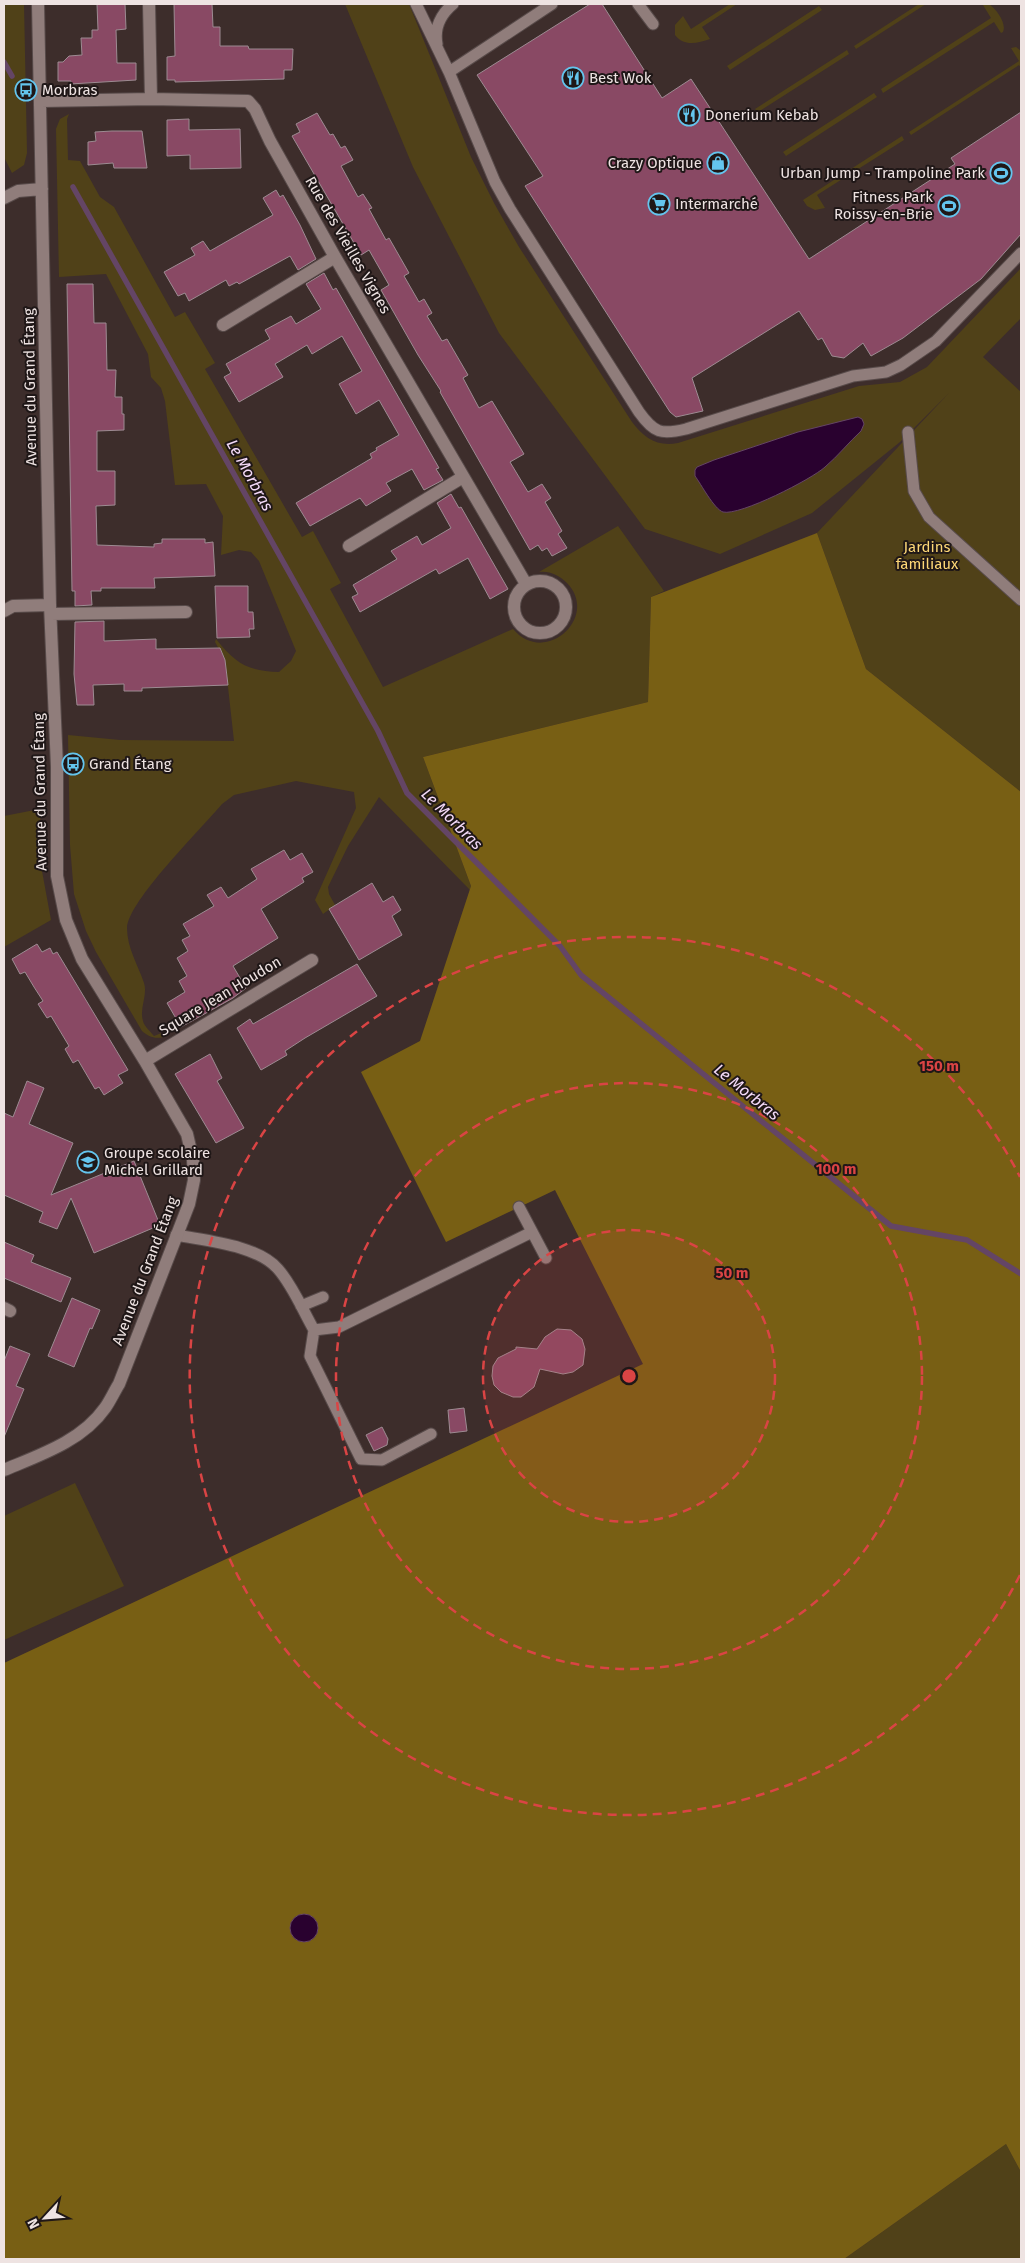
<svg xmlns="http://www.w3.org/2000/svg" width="1025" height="2263" font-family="'Fira Sans',sans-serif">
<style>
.green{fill:#504118}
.forest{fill:#785f14}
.water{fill:#29012f;stroke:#644565}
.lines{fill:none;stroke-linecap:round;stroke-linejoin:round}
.stream{stroke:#644565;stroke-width:5.5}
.building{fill:#894964;stroke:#9d8b92}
.service-casing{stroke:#584b4a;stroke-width:13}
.minor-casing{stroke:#584b4a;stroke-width:14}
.service{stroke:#907d7b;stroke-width:11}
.minor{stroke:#907d7b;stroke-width:12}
.ring{fill:none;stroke:#da4444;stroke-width:2.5;stroke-dasharray:9 6}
.labels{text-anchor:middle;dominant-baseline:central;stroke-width:4;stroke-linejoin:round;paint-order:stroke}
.poi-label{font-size:15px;fill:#eee3e2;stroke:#1f1717;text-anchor:start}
.street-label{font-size:15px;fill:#eee3e2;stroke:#1f1717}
.park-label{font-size:15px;fill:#fdd776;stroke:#1f1717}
.water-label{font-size:16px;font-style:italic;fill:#f4daf8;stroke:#1f1717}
.centre{fill:#da4444;stroke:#1f1717;stroke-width:2.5}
.ring-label{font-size:15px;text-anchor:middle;font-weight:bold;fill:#da4444;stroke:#1f1717;stroke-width:4;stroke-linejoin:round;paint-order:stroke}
</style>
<rect width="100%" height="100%" fill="#3d2d2b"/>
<path class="green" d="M4 4H24L27 153 24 165 12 173 4 157Z
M345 4H409L471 157 494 203 519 247 632 422C644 438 657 447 678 443L859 386 900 382 927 367 1021 268V318L983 357 1021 392V792L866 669 817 533 949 393 900 442 812 513 720 554 645 529 499 333 413 167Z
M730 4H737L702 27 710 39C698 43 684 47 675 35V25L683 16 691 29Z
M919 4H926L856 49 854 46Z
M989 4C996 9 1007 23 1003 32L1001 33 994 22 883 93 881 89 991 18 983 5Z
M819 6 822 10 730 70 727 66Z
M1016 47 1021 51V68L1019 65 911 135 909 132 1019 61 1011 48Z
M847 50 849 54 758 112 755 109Z
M874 93 877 97 786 156 783 152Z
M69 114 67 119 68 160 80 161 100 197 114 207 175 317 185 312 215 363 205 369 302 537 313 531 341 583 330 589 383 687 513 629C545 667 600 617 567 583 558 575 551 571 539 572L618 526 664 591 651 597 648 702 423 757 471 886 470 890 379 797 348 846 328 887 329 894 335 905 323 914 315 900 356 808 354 792 296 781 234 795 222 804C202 828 128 901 127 928 127 948 138 965 144 983 148 995 139 1008 143 1021 144 1026 151 1032 154 1036L164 1032 166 1036C156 1040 149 1037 142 1031L96 952 86 931 74 894 70 845 68 735 120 740 234 741 225 660 215 642 216 639C236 664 248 671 279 672L291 661 296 651 259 561 251 552 239 550 221 555 223 516 206 484 175 485 165 401 161 388 151 377 148 354 106 274 59 277 56 129 60 119Z
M902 136 904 140 817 195 825 208 815 210 807 206 803 200Z
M40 809 42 871 51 920 4 947V816Z
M75 1483 124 1586 4 1640V1516Z
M1006 2144 1021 2172V2259H844Z"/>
<path class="forest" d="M817 533 866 669 1021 792V2172L1006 2144 844 2259H4V1663L643 1364 555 1190 446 1242 361 1072 420 1041 471 886 423 757 648 702 651 597Z"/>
<path class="water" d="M858 417 862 419 864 424 861 431C849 442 838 456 825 467 812 479 740 516 723 512 714 509 701 484 695 476V470L697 467 714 460 798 432Z
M290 1928a14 14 0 1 1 28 0a14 14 0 1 1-28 0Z"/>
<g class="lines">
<path class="stream" d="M4 62 12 76
M73 187 378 731 407 793 560 946 581 975 891 1226 967 1240 1021 1274"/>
</g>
<path class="building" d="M97 4H125L126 29 116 30 117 63H136V80L70 84 71 81H58V62H63L69 56 82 55 81 38H92V30H98Z
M174 4H212L213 27H220V46H248L249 49H293L292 70H284V79L175 82V80H167V57L175 56Z
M590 4H602L662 98 691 79 809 259 955 164 951 158 1021 112V234L981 279 903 338 871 356 863 343 844 358 832 356 822 338 818 340 799 311 692 378 703 411 676 417 670 412 525 186 543 176 477 75Z
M317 113 330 135 333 134 341 148 345 146 353 160 341 166 358 197 363 194 372 208 369 209 386 240 389 238 409 273 404 276 419 302 424 299 432 313 427 316 442 341 447 339 468 375 463 378 479 408 492 401 524 454 510 462 528 492 542 484 551 498 545 502 562 531 558 534 567 548 552 556 547 548 542 551 538 545 530 550 440 392 441 391 418 355 381 290 389 285 369 250 361 255 292 136 300 132 296 124Z
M189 119V130L240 129 241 168 190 169V155L167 156V120Z
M112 131H142L147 168H114L113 163 88 165V142L96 141 95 132Z
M276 190 280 197 283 195 300 225 316 259 298 270 290 256 239 284 237 282 229 286 226 280 189 301 185 293 178 296 164 272 195 255 191 248 203 241 210 251 273 215 263 198Z
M324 273 333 290 336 288 439 468 436 469 443 480 424 490 412 469 386 483 391 491 366 506 360 498 310 526 296 503 372 458 370 454 377 450 376 448 399 435 379 400 356 414 339 384 362 371 342 336 312 354 307 345 275 364 283 377 239 402 224 377 231 373 226 364 270 339 265 330 291 316 296 324 321 309 306 284Z
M67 284H93L94 323H106L107 370H116L115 397H122V414H124V430L97 431V471H115V505L96 506 97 545 154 547V544L162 543V539H205V543L213 542 215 576 154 578 155 588H101V591H91L92 605 75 606V591H72Z
M451 494 459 508 461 507 508 589 490 599 468 558 439 574 436 569 360 612 352 597 358 594 353 585 397 559 391 551 417 536 422 545 451 528 437 503Z
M215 586H248V612H253L254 629H249L250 637 217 638Z
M104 621V641L156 639V649L220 648 225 660 228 685 142 688V691H124V684L93 685 94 705H77L74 674 75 622Z
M284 850 290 860 302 853 313 872 302 878 304 882 261 909 278 938 233 966 246 988 233 998 181 1027 167 1003 185 992 179 981 187 976 177 958 188 951 182 940 190 936 183 924 214 906 207 895 221 887 228 898 257 879 251 869Z
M372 883 383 902 393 896 401 910 392 916 402 935 359 960 329 909Z
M37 944 42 952 50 948 53 954 57 952 128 1070 118 1075 123 1083 104 1095 99 1087 95 1089 78 1060 73 1063 65 1049 69 1046 51 1016 47 1018 38 1004 43 1001 34 987 25 972 20 974 12 959Z
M357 964 377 996 305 1038 285 1051 287 1055 261 1070 237 1028 250 1019 253 1024Z
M210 1054 222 1078 217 1081 244 1128 216 1143 175 1074Z
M27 1081 44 1088 29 1124 73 1143 51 1195 134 1161 160 1225 94 1253 71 1198 57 1229 39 1222 43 1212 4 1195V1113L13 1117Z
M4 1242 34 1255 31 1262 71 1278 61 1302 4 1278Z
M72 1298 100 1310 92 1329 90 1328 74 1367 48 1356Z
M557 1329 571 1330 582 1339 585 1349 583 1365 573 1372 563 1374 540 1369 534 1387 521 1397H513L501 1392 494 1385 492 1376 493 1366 498 1358 516 1349V1347L537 1349 545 1337Z
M10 1346 30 1354 16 1386 24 1389 4 1437V1361Z
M464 1408 467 1431 450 1433 448 1410Z
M382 1427 388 1439 387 1445 374 1451 366 1435Z"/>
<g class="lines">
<g class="service-casing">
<path id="service" d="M416 4 449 72 552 4
M638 4 653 24
M437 44C434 28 441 14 453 4
M449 72 495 182 510 209 639 412C654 433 661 435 686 429L853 376 886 372 901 365 936 341 1021 253
M908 432 914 491 929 517 1021 600
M519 1207 546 1258
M176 1235C207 1241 257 1245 278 1269 293 1286 303 1311 314 1330L339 1327 532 1232
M301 1306 323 1297
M314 1330 310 1356 361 1459 382 1460 431 1434"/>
</g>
<g class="minor-casing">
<path id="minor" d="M149 4 151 99
M41 101 151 99 248 101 255 109 270 141 335 257 526 584
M4 198 18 191 42 189
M223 325 335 257
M349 546 463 477
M514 607a26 26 0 1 1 52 0a26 26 0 1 1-52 0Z
M4 611 13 606 50 605
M51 614 186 612
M145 1061 312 960
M4 1308 10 1311
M4 1470C40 1455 82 1441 105 1408 110 1401 114 1392 119 1384L189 1204 194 1180 193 1160 187 1134 145 1061 82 959 66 920 57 876V767L50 605 38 4"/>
</g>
<use href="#service" class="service"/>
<use href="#minor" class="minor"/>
</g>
<circle cx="629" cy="1376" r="146" fill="#da4444" fill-opacity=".12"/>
<g class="ring">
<circle cx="629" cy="1376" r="146"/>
<circle cx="629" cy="1376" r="293"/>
<path d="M1020 1575A439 439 0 1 1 1020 1177"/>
</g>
<defs>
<g id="restaurant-ring" transform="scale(1.125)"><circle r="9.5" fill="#1f1717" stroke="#64c5ee" stroke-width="1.5"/><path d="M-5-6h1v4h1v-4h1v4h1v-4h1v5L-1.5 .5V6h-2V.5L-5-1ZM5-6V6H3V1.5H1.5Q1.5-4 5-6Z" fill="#64c5ee"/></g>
<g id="bus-ring" transform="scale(1.125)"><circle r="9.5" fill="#1f1717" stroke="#64c5ee" stroke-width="1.5"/><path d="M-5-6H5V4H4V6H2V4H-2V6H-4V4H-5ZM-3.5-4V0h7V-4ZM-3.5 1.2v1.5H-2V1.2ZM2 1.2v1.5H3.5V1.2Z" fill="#64c5ee"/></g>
<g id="shop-ring" transform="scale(1.125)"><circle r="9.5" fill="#1f1717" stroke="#64c5ee" stroke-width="1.5"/><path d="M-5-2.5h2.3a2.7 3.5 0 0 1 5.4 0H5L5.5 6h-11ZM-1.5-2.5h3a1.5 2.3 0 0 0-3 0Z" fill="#64c5ee"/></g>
<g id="stadium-ring" transform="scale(1.125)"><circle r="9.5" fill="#1f1717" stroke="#64c5ee" stroke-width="1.5"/><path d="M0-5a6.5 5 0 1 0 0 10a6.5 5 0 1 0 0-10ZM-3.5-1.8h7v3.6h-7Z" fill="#64c5ee"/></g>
<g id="supermarket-ring" transform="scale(1.125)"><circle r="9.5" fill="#1f1717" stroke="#64c5ee" stroke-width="1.5"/><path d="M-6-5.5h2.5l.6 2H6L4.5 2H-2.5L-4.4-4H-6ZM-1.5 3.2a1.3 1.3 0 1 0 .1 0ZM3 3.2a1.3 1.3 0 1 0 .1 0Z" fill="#64c5ee"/></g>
<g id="school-ring" transform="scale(1.125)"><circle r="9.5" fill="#1f1717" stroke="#64c5ee" stroke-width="1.5"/><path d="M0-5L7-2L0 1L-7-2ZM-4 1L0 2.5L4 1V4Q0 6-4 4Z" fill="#64c5ee"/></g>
</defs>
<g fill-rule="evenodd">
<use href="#restaurant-ring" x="573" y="78"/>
<use href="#bus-ring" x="26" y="90"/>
<use href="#restaurant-ring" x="689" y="115"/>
<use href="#shop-ring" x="718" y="163"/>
<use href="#stadium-ring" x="1001" y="173"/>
<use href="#supermarket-ring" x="659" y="204"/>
<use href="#stadium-ring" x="949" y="206"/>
<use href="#bus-ring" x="73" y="764"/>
<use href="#school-ring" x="88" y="1162"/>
</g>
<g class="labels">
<g class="poi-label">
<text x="589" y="78">Best Wok</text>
<text x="42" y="90">Morbras</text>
<text x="705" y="115">Donerium Kebab</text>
<text x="702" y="163" text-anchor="end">Crazy Optique</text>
<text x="985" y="173" text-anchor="end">Urban Jump - Trampoline Park</text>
<text x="933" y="197" text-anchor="end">Fitness Park<tspan x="933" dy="17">Roissy-en-Brie</tspan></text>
<text x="675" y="204">Intermarché</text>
<text x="89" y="764">Grand Étang</text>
<text x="104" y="1153">Groupe scolaire<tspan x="104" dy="17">Michel Grillard</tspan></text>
</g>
<g class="street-label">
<text transform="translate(348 245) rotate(60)">Rue des Vieilles Vignes</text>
<text transform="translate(30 387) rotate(-91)">Avenue du Grand Étang</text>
<text transform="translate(40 792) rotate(-91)">Avenue du Grand Étang</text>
<text transform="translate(220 996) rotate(-31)">Square Jean Houdon</text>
<text transform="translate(145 1271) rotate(-69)">Avenue du Grand Étang</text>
</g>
<g class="park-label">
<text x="927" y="547">Jardins<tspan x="927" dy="17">familiaux</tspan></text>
</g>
<g class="water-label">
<text transform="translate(250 475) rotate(61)">Le Morbras</text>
<text transform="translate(452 819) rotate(45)">Le Morbras</text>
<text transform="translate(747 1092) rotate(39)">Le Morbras</text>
</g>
</g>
<circle cx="629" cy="1376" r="8" class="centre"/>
<g class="ring-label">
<text x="939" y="1071">150 m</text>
<text x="836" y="1174">100 m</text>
<text x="732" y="1278">50 m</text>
</g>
<rect width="1025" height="2263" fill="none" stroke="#eee3e2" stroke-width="10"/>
<g transform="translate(45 2218) rotate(244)" stroke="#1f1717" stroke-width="4" paint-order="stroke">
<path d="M0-4L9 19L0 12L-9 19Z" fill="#eee3e2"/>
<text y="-8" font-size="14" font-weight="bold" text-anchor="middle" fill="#eee3e2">N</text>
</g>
</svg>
